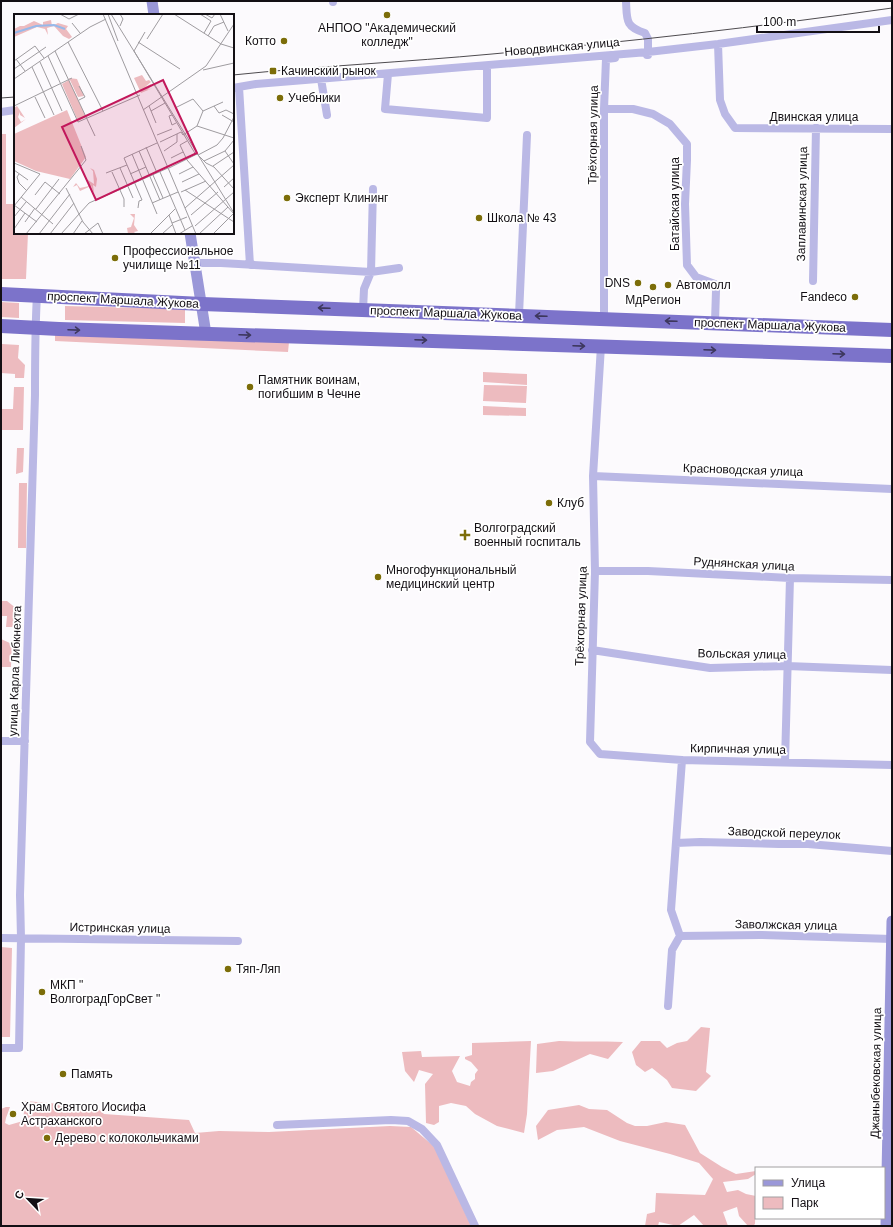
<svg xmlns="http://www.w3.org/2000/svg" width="893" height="1227" font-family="Arial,sans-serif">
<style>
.green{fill:#edbbbf}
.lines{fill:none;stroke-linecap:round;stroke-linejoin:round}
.minor{stroke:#bab8e5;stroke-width:8}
.secondary{stroke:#9a97d8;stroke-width:11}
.trunk{stroke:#7c73ca;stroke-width:14}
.tram{stroke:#4e4b4f;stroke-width:1}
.oneway{stroke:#3d375d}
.poi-dot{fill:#7c6d09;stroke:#fff;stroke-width:1.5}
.labels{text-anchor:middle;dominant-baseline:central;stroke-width:3.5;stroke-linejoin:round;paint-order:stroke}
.poi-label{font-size:12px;fill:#130f14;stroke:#fff;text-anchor:start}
.street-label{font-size:12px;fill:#130f14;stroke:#fff}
.inset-river{fill:none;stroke:#97b9ea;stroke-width:2}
.inset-road{fill:none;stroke:#9f9ca0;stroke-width:1}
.view{fill:#c2185b;fill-opacity:0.15;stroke:#c2185b;stroke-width:2}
.inset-edge{fill:none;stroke:#130f14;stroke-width:2}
</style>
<rect width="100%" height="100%" fill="#fcfafd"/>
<path class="green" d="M1 134H6V204H15V233H28L26 279H1Z
M1 302 19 303V318L1 317Z
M65 306 185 309V323L65 320Z
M55 334 289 342 288 352 55 341Z
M2 344 19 345 18 358 25 365 24 378H15V374L1 373Z
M483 372 527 374V385L483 382Z
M484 385 527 386 526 403 483 401Z
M14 387H24L23 430H1V409H13Z
M483 406 526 408V416L483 415Z
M17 448H24L23 472 16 474Z
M19 483H27L26 548H18Z
M1 601H7L17 609V624L12 627H6L7 616H1Z
M1 639 12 644 11 667H1Z
M1 947 12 948 10 1037H1Z
M701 1027 710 1028 706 1072 711 1076 696 1091 672 1088 667 1080 652 1068 645 1072 636 1065 632 1052 641 1041H660L667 1048 677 1043 687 1041Z
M531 1041 527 1114 524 1133 497 1126 475 1114 466 1106 451 1103 439 1106V1122L434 1125 426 1123 425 1084 433 1074 419 1070 414 1082 405 1071 402 1052 421 1051 422 1057 460 1056 452 1071 457 1082 470 1086 471 1082 475 1079V1074L478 1070 471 1062 465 1059V1057L472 1055V1043Z
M559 1041C580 1042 601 1041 623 1042L608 1059 590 1054 553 1071 536 1073 537 1044Z
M25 1101 96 1107 104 1114 189 1120 195 1133 219 1131 269 1132 390 1126 411 1127 436 1148 471 1226H1V1109L6 1107H10L6 1118 5 1123 9 1125 23 1121Z
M579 1105 589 1109 607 1110 627 1123 635 1126H647L666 1122 685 1125 700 1153 722 1167 736 1174 756 1171V1174L748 1179 723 1182 727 1192 738 1190 746 1194 756 1196 755 1224 753 1226H748L739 1216 737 1207 723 1212 728 1226H704L694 1215 678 1226 659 1222 658 1226H645L647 1214 655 1212 656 1193 705 1195 713 1179 699 1163 670 1154 620 1141 584 1127 557 1130 538 1140 536 1126 548 1110Z"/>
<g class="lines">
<path class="minor" d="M333 1V2
M626 1C627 20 625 27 645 33L648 39V55H647
M718 44 720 100 725 114 735 128 892 129
M388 74 385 109 487 118V66
M321 79 327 115
M239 87 250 265
M233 88 256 84 648 52 718 44 892 20
M604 109H633L653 114 670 124 687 144V160L685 204 687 265 696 277 715 284 716 291 715 322
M1 112 15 110
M195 263H221L371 272 399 268
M813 281 816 128
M363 310 364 289 371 272 373 189
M519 315 527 135
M604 318V109L606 59 615 58
M601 346 593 476 595 571 590 742 600 754 682 760 892 765
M593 476 892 489
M595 571H648L790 578 892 580
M592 650 710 668 787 666 892 670
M1 741H25
M785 762 790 578
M676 843 700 842 779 844H808L892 851
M680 936 760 935 892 939
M1 938 238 941
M668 1006 672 950 680 936 671 910 682 760
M1 1048H19L21 938 20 895 35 395C35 362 35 329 37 295
M277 1125 391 1120 408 1121 422 1129 437 1145 475 1226"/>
<path class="secondary" d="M152 1 154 15
M190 233 206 334
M886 1226 892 921"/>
<path class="trunk" d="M1 294 202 304 892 330
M1 326 59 329 892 356"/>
<path class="tram" d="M233 75C319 66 406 62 492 54 626 42 759 27 892 8
M1 98 15 97"/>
</g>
<defs><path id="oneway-shaft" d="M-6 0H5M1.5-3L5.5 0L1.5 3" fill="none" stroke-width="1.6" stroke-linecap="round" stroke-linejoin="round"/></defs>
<g class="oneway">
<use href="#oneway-shaft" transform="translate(324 308) rotate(-178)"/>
<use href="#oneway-shaft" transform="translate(541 316) rotate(-178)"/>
<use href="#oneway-shaft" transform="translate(671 321) rotate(-178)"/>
<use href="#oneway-shaft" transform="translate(74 330) rotate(2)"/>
<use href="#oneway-shaft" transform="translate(245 335) rotate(2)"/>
<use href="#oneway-shaft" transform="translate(421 340) rotate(2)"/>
<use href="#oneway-shaft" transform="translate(579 346) rotate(2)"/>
<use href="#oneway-shaft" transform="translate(710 350) rotate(2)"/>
<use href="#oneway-shaft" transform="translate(839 354) rotate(2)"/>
</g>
<g class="poi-dot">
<circle cx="387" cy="15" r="4"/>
<circle cx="284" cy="41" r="4"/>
<rect x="269" y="67" width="8" height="8" rx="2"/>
<circle cx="280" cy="98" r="4"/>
<circle cx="287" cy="198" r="4"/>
<circle cx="479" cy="218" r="4"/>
<circle cx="115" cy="258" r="4"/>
<circle cx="638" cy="283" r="4"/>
<circle cx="668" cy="285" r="4"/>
<circle cx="653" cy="287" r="4"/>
<circle cx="855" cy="297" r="4"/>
<circle cx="250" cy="387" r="4"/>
<circle cx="549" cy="503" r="4"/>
<path d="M463 529h4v4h4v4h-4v4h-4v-4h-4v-4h4z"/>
<circle cx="378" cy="577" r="4"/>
<circle cx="228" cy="969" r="4"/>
<circle cx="42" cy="992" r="4"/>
<circle cx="63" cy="1074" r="4"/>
<circle cx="13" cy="1114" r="4"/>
<circle cx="47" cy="1138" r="4"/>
</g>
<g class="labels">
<g class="poi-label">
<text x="387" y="28" text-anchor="middle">АНПОО "Академический<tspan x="387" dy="14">колледж"</tspan></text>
<text x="276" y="41" text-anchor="end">Котто</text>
<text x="281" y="71">Качинский рынок</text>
<text x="288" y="98">Учебники</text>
<text x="295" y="198">Эксперт Клининг</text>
<text x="487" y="218">Школа № 43</text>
<text x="123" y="251">Профессиональное<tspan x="123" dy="14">училище №11</tspan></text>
<text x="630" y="283" text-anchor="end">DNS</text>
<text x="676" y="285">Автомолл</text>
<text x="847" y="297" text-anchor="end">Fandeco</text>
<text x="653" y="300" text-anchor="middle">МдРегион</text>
<text x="258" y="380">Памятник воинам,<tspan x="258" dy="14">погибшим в Чечне</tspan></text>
<text x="557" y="503">Клуб</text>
<text x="474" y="528">Волгоградский<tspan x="474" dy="14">военный госпиталь</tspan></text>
<text x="386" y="570">Многофункциональный<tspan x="386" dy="14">медицинский центр</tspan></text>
<text x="236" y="969">Тяп-Ляп</text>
<text x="50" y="985">МКП "<tspan x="50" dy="14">ВолгоградГорСвет "</tspan></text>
<text x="71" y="1074">Память</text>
<text x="21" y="1107">Храм Святого Иосифа<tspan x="21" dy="14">Астраханского</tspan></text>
<text x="55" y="1138">Дерево с колокольчиками</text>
</g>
<g class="street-label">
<text transform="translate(562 47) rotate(-5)">Новодвинская улица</text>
<text x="814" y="117">Двинская улица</text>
<text transform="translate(593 135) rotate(-89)">Трёхгорная улица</text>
<text transform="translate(675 204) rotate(-90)">Батайская улица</text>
<text transform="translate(802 204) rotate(-89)">Заплавинская улица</text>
<text transform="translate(123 300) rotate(3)">проспект Маршала Жукова</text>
<text transform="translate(446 313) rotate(2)">проспект Маршала Жукова</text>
<text transform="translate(770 325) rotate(2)">проспект Маршала Жукова</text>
<text transform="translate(743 470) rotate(2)">Красноводская улица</text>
<text transform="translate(744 564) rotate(3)">Руднянская улица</text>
<text transform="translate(581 616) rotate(-88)">Трёхгорная улица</text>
<text transform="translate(742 654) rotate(1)">Вольская улица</text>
<text transform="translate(15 671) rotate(-88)">улица Карла Либкнехта</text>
<text transform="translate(738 749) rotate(1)">Кирпичная улица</text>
<text transform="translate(784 833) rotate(2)">Заводской переулок</text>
<text transform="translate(786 925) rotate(1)">Заволжская улица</text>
<text transform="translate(120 928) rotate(1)">Истринская улица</text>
<text transform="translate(876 1073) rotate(-89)">Джаныбековская улица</text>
</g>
</g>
<g transform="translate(14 14)">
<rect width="220" height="220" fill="#fcfafd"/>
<path d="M37 6 38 12 44 9 54 12 52 15 58 23 55 25 49 22 40 12 33 14 34 21 31 15 23 13 0 23V15L6 12H10L20 7 29 11V8ZM128 61 132 67 135 66 137 68 131 73 137 70 138 72 133 76 139 74 127 79 120 64ZM55 64 63 65 70 82 64 83ZM55 66 72 103 64 107 48 70ZM3 92 11 104 6 101V98L4 103 7 108 12 105 0 114V94ZM53 96 72 143 56 165 22 157 0 147V120ZM76 154 80 156 83 165 82 173 79 171 80 179 77 172 66 177 63 171 59 173 62 169 66 174 75 172 74 166 80 170 79 157ZM116 200H121L120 211 124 217 120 218 122 220H114L113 214 117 213 120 204Z" fill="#edbbbf"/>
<path class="inset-river" d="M0 19 22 12 40 11 51 15"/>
<path class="inset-road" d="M46 0 55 5 65 0M89 0 182 220M94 0 104 27M97 0 220 199M160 0 207 30M186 0 197 7 190 19M191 0 198 4 201 0M206 0 214 17M58 9 66 19M106 12 109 5 106 0M131 18 120 37 182 141M194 22 200 12 210 8M133 25 149 0M54 28 89 97M124 28 166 55M207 30 220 34M41 37 81 122M34 42 64 108 126 81M2 45 11 57M0 47 21 32 30 44M26 48 48 97M18 53 40 101M0 55 32 33M189 56 220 49M0 65 76 13 92 5M21 83 31 104M65 86 71 83 65 72M0 92 58 64M135 92 142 109M200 92 205 99 212 96 220 100M161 94 179 85 189 97M129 96 192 52 220 10M137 97 151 89M158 101 155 102 158 111 162 109M208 101 220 108M183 112 189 97 209 88M143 121 158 115M173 127 166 131 173 146 220 200M146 128 167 118 169 121 183 112 220 124M132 133 143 159M125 137 146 186M150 137 163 128V120M211 137 220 150M118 140 143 200M184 141 203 131 209 124 220 103M157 144 169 138M190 147 211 137 220 126M0 149 26 160 0 192M199 152 220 138M106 154 119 184M155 154 183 140 192 149 200 153 220 175M0 156 14 166M98 158 110 185V193M146 158 171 216M92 159 113 151M5 160 3 163 5 169 13 177M116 160 132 153M165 160 179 153M139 161 149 184M168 168 185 160M210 173 220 164M52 174 69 208 79 220M171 176 220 208M167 178 192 167M21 181 31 168 46 180M7 183 39 210M138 189 164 178M0 191 23 208M124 194 125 187 128 186 110 144 143 129M171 194 220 151M22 195 45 165M155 201 162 220M177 201 204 178M0 203 12 188M11 208 21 194M158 209 173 203M181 212 220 178M0 215 11 199M137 219 161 195M12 220 72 146 67 132M25 220 56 180M36 220 60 189M47 220 75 189 154 154M59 220 68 207M70 220 84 209 89 220M148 220 158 211M165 220 178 212M185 220 214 193M199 220 220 199"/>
<path class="view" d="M149 66 183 139 82 186 48 113Z"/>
<rect width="220" height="220" class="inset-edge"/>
</g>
<rect width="893" height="1227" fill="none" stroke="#130f14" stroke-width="4"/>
<rect x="755" y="1167" width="130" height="52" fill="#ffffff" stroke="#a19fa1"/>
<rect x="763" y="1180" width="20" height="6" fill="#9a97d8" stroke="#a19fa1"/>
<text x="791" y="1187" font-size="12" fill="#130f14">Улица</text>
<rect x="763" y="1197" width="20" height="12" fill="#edbbbf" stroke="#a19fa1"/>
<text x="791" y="1207" font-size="12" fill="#130f14">Парк</text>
<g transform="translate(28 1199) rotate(295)" stroke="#ffffff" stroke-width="3" paint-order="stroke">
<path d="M0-3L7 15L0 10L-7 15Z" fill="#130f14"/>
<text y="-6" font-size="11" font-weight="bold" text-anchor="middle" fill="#130f14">С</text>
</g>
<path d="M757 26v6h122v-6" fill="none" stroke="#130f14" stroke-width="2"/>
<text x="763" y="26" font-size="12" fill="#130f14" stroke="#ffffff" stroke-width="3" paint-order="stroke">100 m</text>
</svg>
